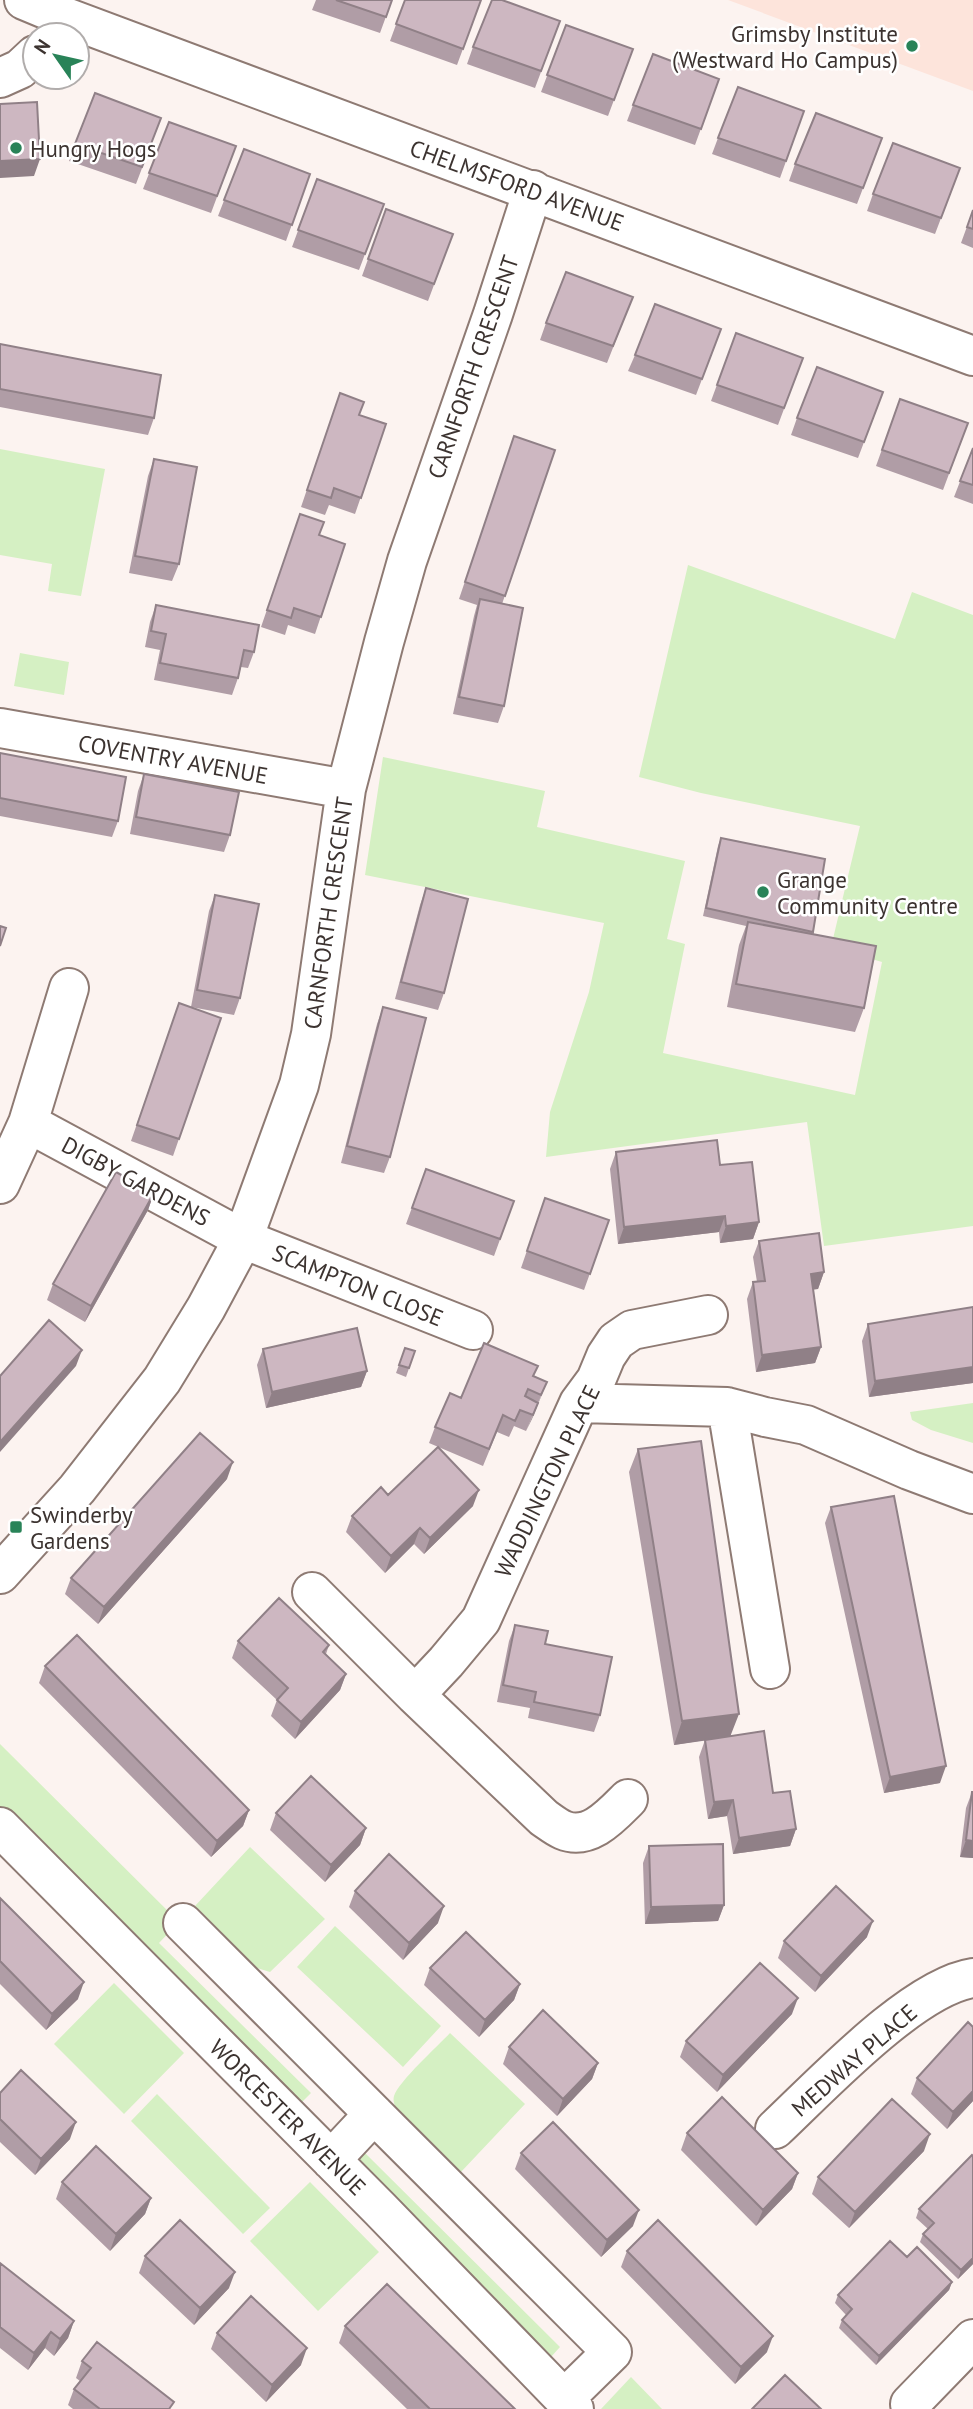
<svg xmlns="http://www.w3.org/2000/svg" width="973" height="2409" font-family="'PT Sans',sans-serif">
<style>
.built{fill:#fde4db}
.green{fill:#d5f0c3}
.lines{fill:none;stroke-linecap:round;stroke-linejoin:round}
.minor-casing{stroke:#8e7a73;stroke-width:42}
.minor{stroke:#fff;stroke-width:38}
.wall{fill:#b09da6}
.shaded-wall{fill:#908087}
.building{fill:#cdb7c1;stroke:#908087;stroke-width:2}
.poi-dot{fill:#298358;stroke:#fff;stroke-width:2.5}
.labels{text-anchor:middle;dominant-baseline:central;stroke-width:5;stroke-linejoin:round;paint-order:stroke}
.poi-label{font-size:23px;fill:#3c3330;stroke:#fff;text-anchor:start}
.street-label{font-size:23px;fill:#3c3330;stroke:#fff}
</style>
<rect width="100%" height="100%" fill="#fcf3f0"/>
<path class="built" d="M728 0H973V91Z"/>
<path class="green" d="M0 449 105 469 81 596 48 591 52 564 0 555Z
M688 565 895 639 912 592 973 615V1226L824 1246 807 1122 546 1157 550 1112 589 992 604 923 365 875 383 757 545 791 537 827 685 861 667 939 685 944 663 1053 855 1095 882 962 831 947 860 826 701 793 639 777Z
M20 653 69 662 64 695 14 686Z
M973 1403V1443L931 1430 912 1420 910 1412Z
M0 1744 179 1922 159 1943 311 2093 299 2105 0 1808Z
M250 1847 325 1919 270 1972 257 1968 195 1906Z
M335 1926 441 2026 403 2067 297 1967Z
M114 1983 184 2053 124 2114 54 2044Z
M450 2033 525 2104 460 2173 401 2116C397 2110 392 2103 394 2096 399 2081 438 2046 450 2033Z
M157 2094 270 2208 243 2234 131 2121Z
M361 2149 560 2347 550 2358 350 2159Z
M310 2182 379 2252 318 2311 250 2241Z
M631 2377 662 2409H601Z"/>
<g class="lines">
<g class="minor-casing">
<path id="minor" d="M24 0 60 15 973 356
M0 78 20 69 35 55
M0 728 346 789
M69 988 28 1123 243 1239 473 1330
M0 1184 28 1123
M579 1403 727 1407 765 1417 806 1425 909 1470 973 1494
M727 1407 770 1669
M0 1574 77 1489 162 1380 206 1308 243 1239 299 1085 311 1034 346 789 384 642 407 561 493 314 533 190
M312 1592 415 1695 544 1818C550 1822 556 1827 563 1830 589 1841 611 1816 628 1799
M415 1695 446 1662 481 1620 579 1403 596 1380 606 1356 616 1341 632 1330 708 1315
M0 1827 380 2209 574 2409
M183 1923 612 2352 564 2399
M775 2129C821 2086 913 1987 973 1978
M331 2160 374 2114
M910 2404 973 2339"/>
</g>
<use href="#minor" class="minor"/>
</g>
<path class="wall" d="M316 0H392L380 33 312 10Z
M405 0H481L457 65 390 41Z
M560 21 535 88 467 64 473 47Z
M566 25 633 49 608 116 541 92Z
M719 79 695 145 627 121 633 105Z
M804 111 780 178 712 154 718 138Z
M161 118 136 184 69 161 75 144Z
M169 122 236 146 211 213 143 189Z
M882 138 857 204 789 181 795 164Z
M244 149 310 174 286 241 218 216Z
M960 168 935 234 867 211 873 194Z
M317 179 384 204 359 270 292 247Z
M386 209 453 234 428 301 362 276Z
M973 210V248L961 243Z
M633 297 607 363 540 340 546 323Z
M721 329 696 395 628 371 635 355Z
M736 333 803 358 778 425 711 401Z
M0 344 154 418 148 435 0 407Z
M883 392 858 458 791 435 797 418Z
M900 399 968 423 943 490 876 466Z
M334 410 359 415 386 424 355 514 329 505 325 515 301 507Z
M514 436 555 450 502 604 504 706 498 723 453 714 474 616 477 605 459 599Z
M973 448V504L954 497Z
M154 459 179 564 172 581 129 573 148 476Z
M300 514 319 535 345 544 315 634 288 625 285 635 261 627Z
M156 605 254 652 248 668 241 667 238 678 232 695 154 680 160 650 145 647 150 622Z
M0 753 118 821 112 837 0 816Z
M144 774 230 835 224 852 130 834 138 791Z
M721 838 825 859 812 934 864 1008 855 1032 727 1007 739 945 746 926 703 916 718 846Z
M426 888 444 993 438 1010 395 999 420 905Z
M215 895 240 998 234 1015 191 1007 209 911Z
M179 1003 221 1018 173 1156 131 1141Z
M383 1007 390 1157 384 1173 341 1163 377 1024Z
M616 1152 720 1165 759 1222 753 1239 720 1243 719 1232 618 1244 610 1169Z
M426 1169 514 1201 494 1256 406 1224Z
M154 1193 148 1210 85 1322 47 1300 53 1284Z
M545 1198 609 1220 584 1290 521 1268Z
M759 1241 824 1272 818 1289H813L821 1347 815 1363 756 1372 747 1299 753 1282H757L753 1257Z
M973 1307V1383L869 1397 862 1341 868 1324Z
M405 1348 415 1351 406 1377 396 1373Z
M263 1349 367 1371 361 1387 266 1408 257 1365Z
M534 1376 547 1382 526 1431 514 1426 509 1437 497 1432 483 1466 429 1443 435 1427Z
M638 1449 731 1736 773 1793 796 1829 790 1846 733 1854 727 1816 708 1819 699 1757 705 1740 674 1745 629 1472Z
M227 1479 98 1624 65 1594 71 1578Z
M388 1495 473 1506 424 1554 414 1544 385 1573 346 1532 352 1516Z
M831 1507 940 1783 884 1793 825 1523Z
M515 1625 545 1644 600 1715 594 1732 528 1718 530 1708 497 1702 509 1641Z
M238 1641 329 1645 326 1654 346 1674 340 1690 295 1739 271 1716 277 1700 232 1658Z
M45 1666 249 1810 243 1826 211 1857 39 1683Z
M972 1792H973V1858L960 1857 966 1808Z
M276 1813 366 1828 360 1845 325 1882 270 1830Z
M649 1846 724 1905 718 1921 645 1924 643 1863Z
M355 1891 438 1923 403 1960 349 1907Z
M0 1898 78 1999 46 2030 0 1984Z
M867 1937 815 1992 778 1958 784 1941Z
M430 1968 520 1984 514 2000 479 2037 424 1985Z
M792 2014 717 2092 680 2057 686 2041Z
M973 2027V2101L947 2129 911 2094 917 2078Z
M509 2047 598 2063 592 2079 557 2116 503 2064Z
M0 2093 70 2139 35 2175 0 2142Z
M687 2133 798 2173 792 2189 756 2226 681 2150Z
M924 2151 849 2228 812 2194 818 2177Z
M521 2153 633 2226 601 2257 515 2169Z
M62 2182 151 2198 145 2214 110 2251 56 2199Z
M919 2209 973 2264 958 2279 920 2242 923 2234 928 2229 916 2218Z
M627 2251 767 2352 735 2384 621 2267Z
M145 2256 229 2288 194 2325 139 2273Z
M907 2257 952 2282 949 2290 876 2365 839 2328 842 2320 846 2315 835 2303 838 2295Z
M0 2263 74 2321 68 2338 54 2356 45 2348 28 2370 0 2348Z
M345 2326 515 2409H407L339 2343Z
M217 2333 301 2365 266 2402 211 2349Z
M82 2361 171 2409H73L68 2405 74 2389 80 2381 76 2378Z"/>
<path class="shaded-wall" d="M40 159 34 176 0 178V161Z
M154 1193 148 1210 85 1322 91 1306Z
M725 1216 719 1232 618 1244 624 1227Z
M759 1222 753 1239 720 1243 726 1226Z
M824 1272 818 1289 805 1291 811 1274Z
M821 1347 815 1363 756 1372 762 1355Z
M82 1350 76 1366 0 1452V1442Z
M973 1367V1383L869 1397 875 1381Z
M367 1371 361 1387 266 1408 272 1392Z
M547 1382 532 1419 526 1431 533 1415Z
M233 1462 227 1479 98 1624 104 1607Z
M479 1490 473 1506 424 1554 430 1538Z
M420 1528 414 1544 385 1573 391 1556Z
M346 1674 340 1690 295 1739 301 1722Z
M739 1714 730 1737 674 1745 682 1721Z
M946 1766 940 1783 884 1793 890 1777Z
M733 1800 727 1816 708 1819 714 1802Z
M249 1810 243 1826 211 1857 217 1841Z
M366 1828 360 1845 325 1882 331 1865Z
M796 1829 790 1846 733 1854 739 1838Z
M966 1840 973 1841V1858L960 1857Z
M724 1905 718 1921 645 1924 651 1907Z
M444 1906 438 1923 403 1960 409 1943Z
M873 1921 867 1937 815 1992 821 1976Z
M84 1982 78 1999 46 2030 52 2014Z
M520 1984 514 2000 479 2037 485 2020Z
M798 1998 792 2014 717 2092 723 2075Z
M598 2063 592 2079 557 2116 563 2099Z
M973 2091V2101L947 2129 953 2112Z
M76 2122 70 2139 35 2175 41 2159Z
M930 2134 924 2151 849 2228 855 2212Z
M798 2173 792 2189 756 2226 763 2210Z
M151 2198 145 2214 110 2251 116 2234Z
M639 2210 633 2226 601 2257 607 2240Z
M973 2258V2264L958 2279 961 2270Z
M235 2272 229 2288 194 2325 200 2308Z
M952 2282 949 2290 876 2365 879 2356Z
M74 2321 68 2338 54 2356 60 2339Z
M51 2332 45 2348 28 2370 34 2353Z
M773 2336 767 2352 735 2384 741 2367Z
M307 2348 301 2365 266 2402 272 2385Z"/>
<path class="building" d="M336 0H392L386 17Z
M405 0H481L463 49 396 24Z
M492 0H502L560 21 541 71 473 47Z
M566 25 633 49 614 100 547 75Z
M653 54 719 79 701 129 633 105Z
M738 87 804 111 786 161 718 138Z
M95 93 161 118 142 167 75 144Z
M37 102 40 159 0 161V104Z
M816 113 882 138 863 188 795 164Z
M169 122 236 146 217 196 149 173Z
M893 143 960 168 941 218 873 194Z
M244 149 310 174 292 225 224 200Z
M317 179 384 204 365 254 298 230Z
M386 209 453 234 434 284 368 259Z
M973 210V229L967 227Z
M566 272 633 297 613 346 546 323Z
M655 304 721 329 702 379 635 355Z
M736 333 803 358 784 408 717 385Z
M0 344 161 375 154 418 0 389Z
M817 367 883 392 864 442 797 418Z
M340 393 364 402 359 415 386 424 361 498 334 488 331 498 307 490Z
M900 399 968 423 949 473 882 450Z
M514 436 555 450 505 596 465 582Z
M973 448V485L960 481Z
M154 459 197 467 179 564 135 556Z
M300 514 324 522 319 535 345 544 321 617 294 608 291 618 267 610Z
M480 599 523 608 504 706 459 697Z
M156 605 259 625 254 652 244 650 238 678 160 663 166 634 151 631Z
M0 753 126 777 118 821 0 798Z
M144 774 239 792 230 835 136 817Z
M721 838 825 859 813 932 706 908Z
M426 888 468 899 444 993 401 982Z
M215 895 259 904 240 998 197 990Z
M748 922 876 946 864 1008 736 984Z
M0 926 6 928 0 946Z
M179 1003 221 1018 179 1139 137 1125Z
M383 1007 426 1018 390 1157 347 1146Z
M717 1140 720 1165 752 1162 759 1222 726 1226 725 1216 624 1227 616 1152Z
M426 1169 514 1201 500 1239 412 1208Z
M116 1172 154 1193 91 1306 53 1284Z
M545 1198 609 1220 590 1274 527 1251Z
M819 1233 824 1272 811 1274 821 1347 762 1355 753 1282 765 1281 759 1241Z
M973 1307V1367L875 1381 868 1324Z
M49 1320 82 1350 0 1442V1376Z
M357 1328 367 1371 272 1392 263 1349Z
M484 1343 538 1366 533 1376 547 1382 541 1395 528 1389 525 1396 538 1403 533 1415 520 1410 515 1421 503 1415 489 1449 435 1427 450 1393 461 1398Z
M405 1348 415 1351 409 1368 399 1365Z
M200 1433 233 1462 104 1607 71 1578Z
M701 1441 739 1714 682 1721 638 1449Z
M438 1447 479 1490 430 1538 420 1528 391 1556 352 1516 381 1487 388 1495Z
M894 1496 946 1766 890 1777 831 1507Z
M279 1598 329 1645 323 1652 346 1674 301 1722 277 1700 288 1688 238 1641Z
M515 1625 548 1631 545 1644 612 1657 600 1715 534 1702 536 1692 503 1685Z
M77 1635 249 1810 217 1841 45 1666Z
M764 1731 773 1793 790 1791 796 1829 739 1838 733 1800 714 1802 705 1740Z
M311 1776 366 1828 331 1865 276 1813Z
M972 1792H973V1841L966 1840Z
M723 1844 724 1905 651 1907 649 1846Z
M389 1854 444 1906 409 1943 355 1891Z
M836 1886 873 1921 821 1976 784 1941Z
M0 1898 84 1982 52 2014 0 1961Z
M466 1932 520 1984 485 2020 430 1968Z
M760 1963 798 1998 723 2075 686 2041Z
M543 2010 598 2063 563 2099 509 2047Z
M968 2022 973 2027V2091L953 2112 917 2078Z
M21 2070 76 2122 41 2159 0 2119V2093Z
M722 2097 798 2173 763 2210 687 2133Z
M892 2099 930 2134 855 2212 818 2177Z
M553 2122 639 2210 607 2240 521 2153Z
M96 2146 151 2198 116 2234 62 2182Z
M972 2155 973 2156V2258L961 2270 923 2234 934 2223 919 2209Z
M180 2220 235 2272 200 2308 145 2256Z
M658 2220 773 2336 741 2367 627 2251Z
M890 2241 907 2257 917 2247 952 2282 879 2356 842 2320 852 2309 838 2295Z
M0 2263 74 2321 60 2339 51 2332 34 2353 0 2327Z
M387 2284 515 2409H430L345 2326Z
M251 2296 307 2348 272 2385 217 2333Z
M97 2342 174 2402 169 2409H100L74 2389 91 2368 82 2361Z
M785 2375 821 2409H752Z"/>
<g class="poi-dot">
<circle cx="912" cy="46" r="7"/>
<circle cx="16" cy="148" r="7"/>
<circle cx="763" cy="892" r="7"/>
<rect x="9" y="1520" width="14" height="14" rx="3.5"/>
</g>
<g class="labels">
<g class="poi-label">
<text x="898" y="33" text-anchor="end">Grimsby Institute<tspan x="898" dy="26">(Westward Ho Campus)</tspan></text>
<text x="30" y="148">Hungry Hogs</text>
<text x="777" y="879">Grange<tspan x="777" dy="26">Community Centre</tspan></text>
<text x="30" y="1514">Swinderby<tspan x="30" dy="26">Gardens</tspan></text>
</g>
<g class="street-label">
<text transform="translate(517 185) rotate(20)">CHELMSFORD AVENUE</text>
<text transform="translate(473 367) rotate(-71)">CARNFORTH CRESCENT</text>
<text transform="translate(173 759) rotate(10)">COVENTRY AVENUE</text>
<text transform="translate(328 913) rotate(-82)">CARNFORTH CRESCENT</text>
<text transform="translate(136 1181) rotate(28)">DIGBY GARDENS</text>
<text transform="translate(358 1285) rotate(22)">SCAMPTON CLOSE</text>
<text transform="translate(547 1481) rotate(-64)">WADDINGTON PLACE</text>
<text transform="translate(854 2060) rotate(-41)">MEDWAY PLACE</text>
<text transform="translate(288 2117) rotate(45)">WORCESTER AVENUE</text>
</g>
</g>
<g transform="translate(56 56) rotate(304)"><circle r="33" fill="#ffffff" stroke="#b1adac" stroke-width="2"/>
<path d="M0-5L12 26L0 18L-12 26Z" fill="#298358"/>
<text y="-10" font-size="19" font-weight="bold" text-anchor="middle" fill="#3c3330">N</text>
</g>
</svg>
